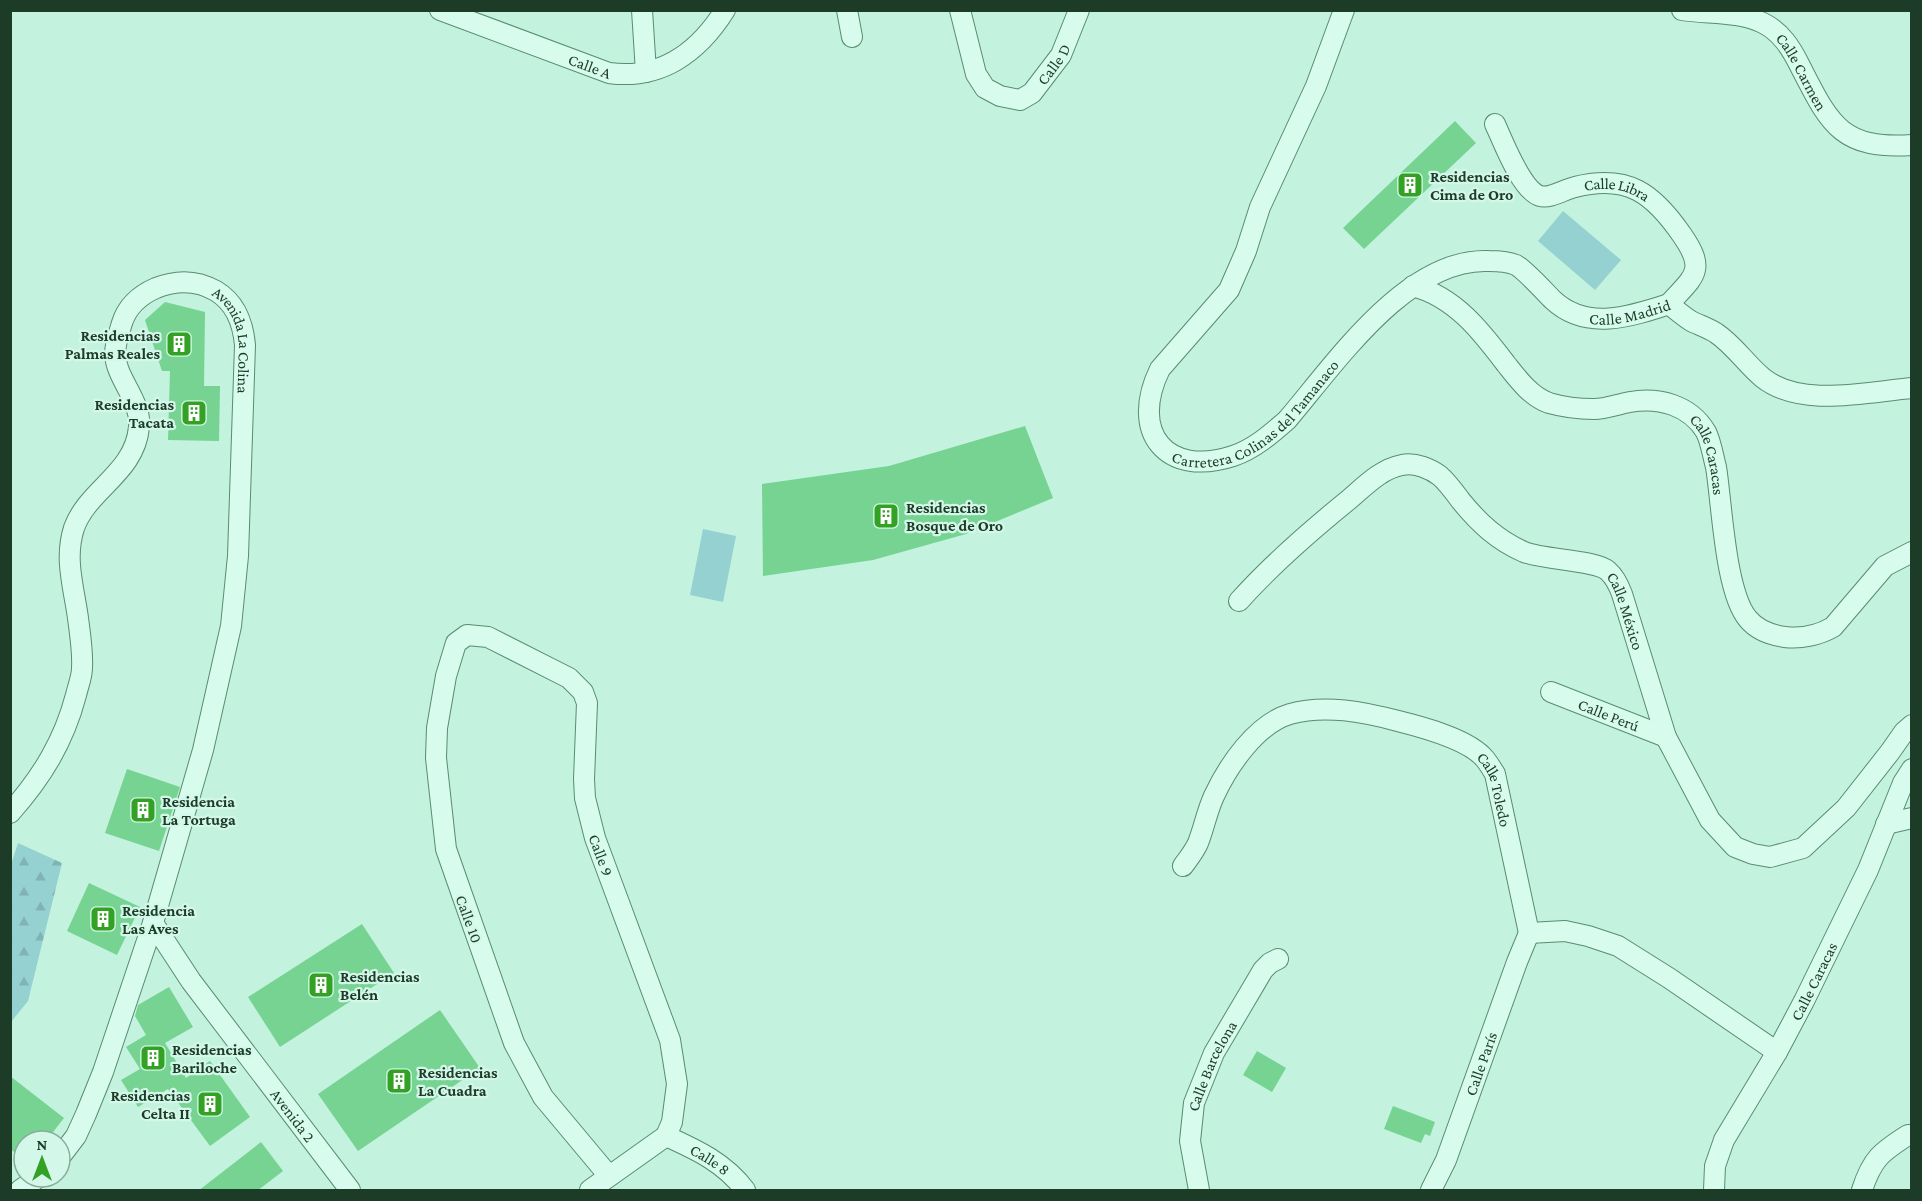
<svg xmlns="http://www.w3.org/2000/svg" width="1922" height="1201" font-family="'Crimson Pro',serif">
<style>
.green{fill:#95d1d0}
.forest{fill:url(#forest-firs)}
.building{fill:#76d391}
.lines{fill:none;stroke-linecap:round;stroke-linejoin:round}
.minor-casing{stroke:#588d6e;stroke-width:22}
.minor{stroke:#d7fbec;stroke-width:20}
.labels{text-anchor:middle;dominant-baseline:central;stroke-width:4.5;stroke-linejoin:round;paint-order:stroke}
.street-label{font-size:16px;fill:#1d3c28;stroke:#d3f8e9}
.poi-label{font-size:16px;font-weight:bold;fill:#1d3c28;stroke:#d3f8e9;text-anchor:start}
</style>
<defs>
<pattern id="forest-firs" width="22" height="20" patternUnits="userSpaceOnUse" patternTransform="scale(1.5)"><rect width="22" height="20" fill="#95d1d0"/><path d="M5 1l3.5 6h-7zM16 11l3.5 6h-7z" fill="#80b4b3"/></pattern>
</defs>
<rect width="100%" height="100%" fill="#c3f2de"/>
<path class="green" d="M1563 211 1621 260 1595 290 1538 241Z
M703 529 736 536 723 602 690 595Z"/>
<path class="forest" d="M18 843 62 863 28 1001 11 1022 10 868Z"/>
<path class="building" d="M1455 121 1476 143 1364 249 1343 228Z
M165 302 205 312 204 386H220L219 441 168 440 170 371H162L145 320Z
M1025 426 1053 498 966 534 873 560 763 576 762 484 889 466Z
M127 769 180 787 159 851 105 833Z
M89 883 140 907 117 955 67 931Z
M362 924 394 973 280 1047 248 997Z
M169 987 193 1027 165 1043 186 1078 210 1061 250 1117 210 1146 168 1089 138 1107 121 1080 140 1069 126 1047 146 1035 135 1016 138 1005Z
M440 1010 480 1068 358 1151 318 1094Z
M1257 1051 1286 1068 1272 1092 1243 1075Z
M10 1076 64 1118 46 1141H24V1159L10 1149Z
M1393 1106 1435 1122 1430 1136 1425 1134 1421 1143 1384 1129Z
M261 1142 283 1171 257 1191H198Z"/>
<g class="lines">
<g class="minor-casing">
<g id="minor">
<path id="s1" d="M440 10 609 73C660 80 698 53 725 10"/>
<path d="M642 10 646 72"/>
<path d="M847 10 852 37"/>
<path id="s2" d="M960 10 976 74 985 88 1000 96 1020 100 1032 93 1061 55 1079 10"/>
<path id="s3" d="M1344 10 1316 86 1260 207 1246 251 1229 290 1160 369C1129 432 1166 478 1233 456 1254 449 1271 434 1287 420 1335 364 1407 257 1489 261 1497 261 1509 262 1516 265 1525 270 1544 291 1553 300 1586 331 1630 317 1669 304"/>
<path id="s4" d="M1682 10C1708 14 1739 11 1763 23 1781 32 1791 48 1799 64 1829 122 1839 150 1912 145"/>
<path id="s5" d="M1495 124C1503 141 1521 190 1540 196 1550 199 1565 189 1575 187 1628 174 1653 193 1682 235 1707 271 1694 276 1669 304"/>
<path id="s6" d="M1413 286C1455 297 1481 331 1506 364 1518 379 1530 396 1549 403 1563 407 1580 409 1594 409 1606 409 1618 404 1630 402 1659 397 1690 405 1706 432 1711 442 1713 456 1716 467 1722 504 1725 592 1748 619 1757 630 1771 635 1785 637 1801 639 1819 635 1833 627L1885 566 1912 552"/>
<path d="M1669 304C1676 310 1683 316 1691 321 1699 325 1708 328 1716 333 1734 345 1746 364 1763 378 1801 408 1866 392 1912 388"/>
<path id="s7" d="M1239 601C1272 564 1308 533 1346 502 1363 488 1380 469 1402 465 1415 462 1431 469 1440 476 1448 483 1455 493 1461 501 1479 523 1497 540 1524 552 1544 560 1596 560 1608 571 1615 577 1619 586 1622 594L1666 737 1710 820 1735 847 1753 854 1770 857 1803 848 1846 808 1890 752 1904 732 1912 725"/>
<path id="s8" d="M1551 692 1666 737"/>
<path id="s9" d="M10 813C42 777 64 741 76 695 78 686 82 677 82 668 83 652 80 634 78 618 74 588 64 559 74 528 88 489 135 473 139 427 142 401 116 379 115 354 115 344 119 333 122 323 127 307 140 295 156 288 176 280 197 280 216 291 236 303 243 323 245 345L238 556 231 626 203 750 153 923 103 1072 86 1114 76 1136 60 1157"/>
<path d="M1886 824 1912 818"/>
<path id="s10" d="M1183 866C1188 859 1194 852 1198 843 1204 828 1207 811 1214 796 1228 766 1256 724 1290 714 1325 704 1364 712 1398 721 1422 727 1469 739 1485 759 1489 764 1492 769 1495 774L1529 933"/>
<path id="s11" d="M153 923 191 981 350 1190"/>
<path d="M1529 933 1565 931 1588 936 1618 946 1669 978 1777 1052"/>
<path id="s12" d="M666 1136C697 1150 725 1163 745 1190"/>
<path id="s13" d="M609 1176 543 1097 514 1043 446 849 436 758 437 728 446 676 456 643 467 635 488 637 569 678 583 692 587 703 584 779 585 798 595 838 670 1040 677 1084 672 1122 666 1136"/>
<path d="M20 1190 39 1177"/>
<path d="M590 1190 666 1136"/>
<path id="s14" d="M1199 1190 1190 1141 1194 1103 1214 1053 1263 970 1270 963 1278 959"/>
<path id="s15" d="M1431 1190 1446 1160 1517 962 1529 933"/>
<path id="s16" d="M1714 1190 1715 1166 1724 1140 1777 1052 1804 1001 1868 870 1903 783 1912 769"/>
<path d="M1862 1190C1872 1159 1881 1152 1908 1135H1912"/>
</g>
</g>
<use href="#minor" class="minor"/>
</g>
<defs>
<g id="building-square" transform="scale(1.35)"><rect x="-9" y="-9" width="18" height="18" rx="4" fill="#33a123" stroke="#d3f8e9"/><path d="M-4-6H4V6H1V3H-1V6H-4ZM-2.5-4.3h1.7v1.8h-1.7ZM.8-4.3h1.7v1.8H.8ZM-2.5-1h1.7V.8h-1.7ZM.8-1h1.7V.8H.8Z" fill="#fff"/></g>
</defs>
<g fill-rule="evenodd">
<use href="#building-square" x="1410" y="185"/>
<use href="#building-square" x="179" y="344"/>
<use href="#building-square" x="194" y="413"/>
<use href="#building-square" x="886" y="516"/>
<use href="#building-square" x="143" y="810"/>
<use href="#building-square" x="103" y="919"/>
<use href="#building-square" x="321" y="985"/>
<use href="#building-square" x="153" y="1058"/>
<use href="#building-square" x="399" y="1081"/>
<use href="#building-square" x="210" y="1104"/>
</g>
<g class="labels">
<g class="street-label">
<text stroke="none"><textPath href="#s2" startOffset="170">Calle D</textPath></text>
<text stroke="none"><textPath href="#s1" startOffset="160">Calle A</textPath></text>
<text stroke="none"><textPath href="#s4" startOffset="146">Calle Carmen</textPath></text>
<text stroke="none"><textPath href="#s5" startOffset="166">Calle Libra</textPath></text>
<text stroke="none"><textPath href="#s3" startOffset="1058">Calle Madrid</textPath></text>
<text stroke="none"><textPath href="#s9" startOffset="705">Avenida La Colina</textPath></text>
<text stroke="none"><textPath href="#s3" startOffset="606">Carretera Colinas del Tamanaco</textPath></text>
<text stroke="none"><textPath href="#s6" startOffset="374">Calle Caracas</textPath></text>
<text stroke="none"><textPath href="#s7" startOffset="500">Calle México</textPath></text>
<text stroke="none"><textPath href="#s8" startOffset="62">Calle Perú</textPath></text>
<text stroke="none"><textPath href="#s10" startOffset="430">Calle Toledo</textPath></text>
<text stroke="none"><textPath href="#s13" startOffset="890">Calle 9</textPath></text>
<text transform="translate(469 919) rotate(70)">Calle 10</text>
<text stroke="none"><textPath href="#s16" startOffset="234">Calle Caracas</textPath></text>
<text stroke="none"><textPath href="#s15" startOffset="136">Calle París</textPath></text>
<text stroke="none"><textPath href="#s14" startOffset="129">Calle Barcelona</textPath></text>
<text stroke="none"><textPath href="#s11" startOffset="238">Avenida 2</textPath></text>
<text stroke="none"><textPath href="#s12" startOffset="50">Calle 8</textPath></text>
</g>
<g class="poi-label">
<text x="1430" y="176">Residencias<tspan x="1430" dy="18">Cima de Oro</tspan></text>
<text x="160" y="335" text-anchor="end">Residencias<tspan x="160" dy="18">Palmas Reales</tspan></text>
<text x="174" y="404" text-anchor="end">Residencias<tspan x="174" dy="18">Tacata</tspan></text>
<text x="906" y="507">Residencias<tspan x="906" dy="18">Bosque de Oro</tspan></text>
<text x="162" y="801">Residencia<tspan x="162" dy="18">La Tortuga</tspan></text>
<text x="122" y="910">Residencia<tspan x="122" dy="18">Las Aves</tspan></text>
<text x="340" y="976">Residencias<tspan x="340" dy="18">Belén</tspan></text>
<text x="172" y="1049">Residencias<tspan x="172" dy="18">Bariloche</tspan></text>
<text x="418" y="1072">Residencias<tspan x="418" dy="18">La Cuadra</tspan></text>
<text x="190" y="1095" text-anchor="end">Residencias<tspan x="190" dy="18">Celta II</tspan></text>
</g>
</g>
<rect width="1922" height="1201" fill="none" stroke="#1d3c28" stroke-width="24"/>
<g transform="translate(42 1159)"><circle r="28" fill="#d3f8e9" stroke="#8aad9c" stroke-width="1.5"/>
<path d="M0-4.5L10 22L0 15L-10 22Z" fill="#33a123"/>
<text y="-9" font-size="16" font-weight="bold" text-anchor="middle" fill="#1d3c28">N</text>
</g>
</svg>
